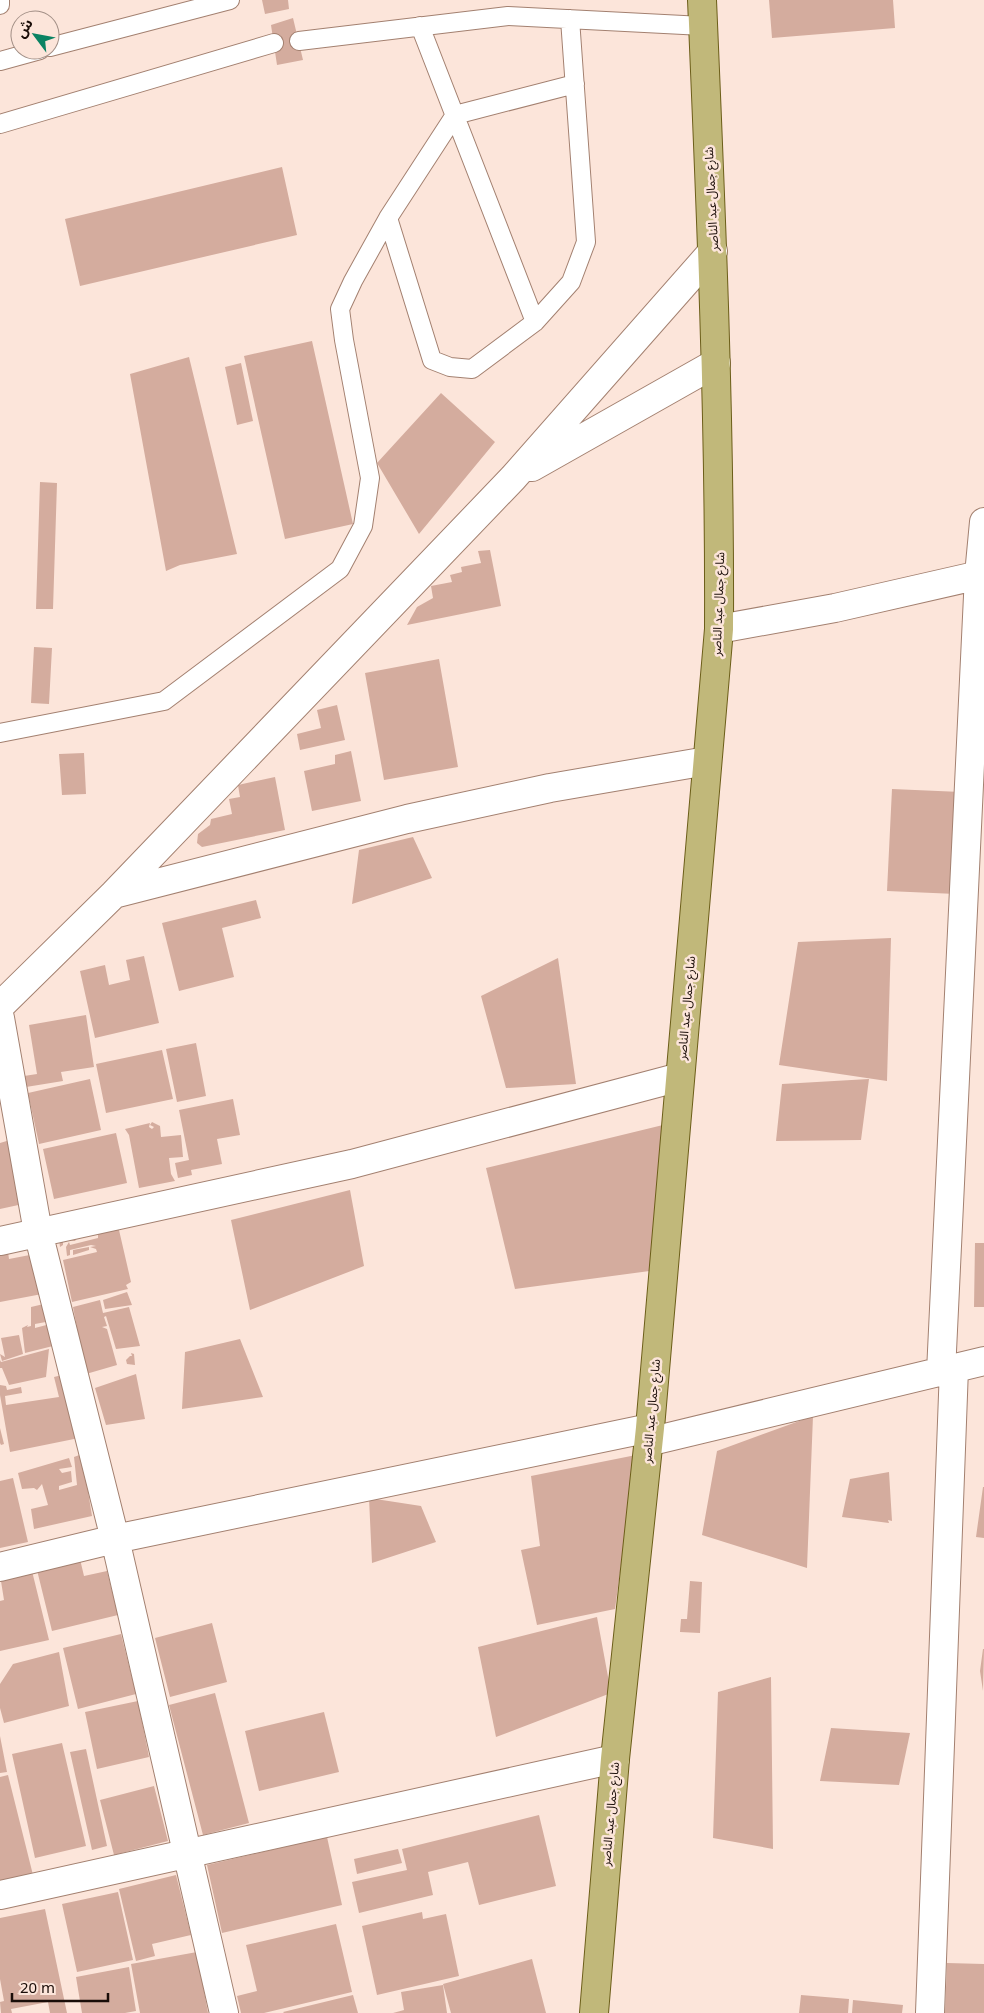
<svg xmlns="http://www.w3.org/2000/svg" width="984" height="2013" font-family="'Noto Sans','Noto Sans Arabic',sans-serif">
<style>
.building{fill:#d4ac9e}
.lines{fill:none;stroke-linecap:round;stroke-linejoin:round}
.lane-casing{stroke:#a38070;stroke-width:20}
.street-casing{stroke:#a38070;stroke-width:30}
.primary-casing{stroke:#6c5e19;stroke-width:30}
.lane{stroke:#fff;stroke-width:18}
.street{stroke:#fff;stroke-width:28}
.primary{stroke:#c1b87a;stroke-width:28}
.labels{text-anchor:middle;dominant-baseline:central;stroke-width:5;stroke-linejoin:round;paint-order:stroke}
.street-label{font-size:12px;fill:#1a0d08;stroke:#fce5da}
</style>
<rect width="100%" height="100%" fill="#fce5da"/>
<path class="building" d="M262 0H288L289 9 265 14Z
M769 0H893L895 28 772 38Z
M293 18 303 60 277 65 271 25Z
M282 167 297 235 80 286 65 219Z
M312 341 353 524 285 539 244 356Z
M189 357 237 554 180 565 166 571 130 374Z
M241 363 253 421 237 425 225 367Z
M441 393 495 442 419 534 377 463Z
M40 482 57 483 53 609H36Z
M490 550 501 606 407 625 417 607 433 598 431 586 452 582 450 575 462 572 461 567 481 563 478 551Z
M34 647 52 648 49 704 31 703Z
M439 659 458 767 384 780 365 673Z
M337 705 345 740 300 750 297 734 321 728 317 710Z
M351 751 361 801 312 811 304 771 335 764V755Z
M84 753 86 794 62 795 59 754Z
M275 777 285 830 202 847 197 843 198 834 210 825 211 819 232 814 229 799 240 797 238 785Z
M892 789 961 792 956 894 887 891Z
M413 837 432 878 352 904 359 850Z
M256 900 261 918 222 928 234 977 179 991 162 923Z
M891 938 887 1081 779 1065 798 942Z
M144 956 159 1023 95 1038 80 971 105 965 109 985 130 980 126 960Z
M558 958 576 1084 506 1088 481 996Z
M86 1015 94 1067 61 1072 63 1081 26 1087 24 1076 37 1074 29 1025Z
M196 1043 206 1096 177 1102 166 1049Z
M162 1050 173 1099 106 1113 96 1064Z
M90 1079 101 1130 39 1144 28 1093Z
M869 1079 861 1140 776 1141 782 1084Z
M233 1099 240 1135 217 1139 222 1164 191 1170 192 1175 178 1178 175 1163 189 1160 179 1110Z
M152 1122 160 1126 161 1137 181 1135 183 1157 169 1158 171 1174 175 1181 139 1188 129 1135 125 1129 150 1123 149 1127 152 1129 154 1127 150 1125Z
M663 1125 657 1270 515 1289 486 1168Z
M116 1133 127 1183 54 1199 43 1149Z
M10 1140 23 1204 0 1209V1143Z
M350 1190 364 1266 250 1310 231 1220Z
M116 1217 131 1282 126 1285 128 1289 72 1302 63 1260 97 1252 96 1249 90 1247 96 1246 91 1245 70 1250V1255L67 1256 66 1247 69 1242 70 1245 98 1238V1234L78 1237 75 1241 65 1240 63 1233V1245L60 1247 58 1231Z
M975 1243H984V1307H974Z
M7 1245 9 1259 35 1254 42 1294 0 1302V1246Z
M89 1247V1250L73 1255V1250Z
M127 1292 132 1305 105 1309 103 1300Z
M100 1300 103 1313 129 1307 140 1346 116 1349 106 1316 104 1317 107 1326 102 1327 107 1329 117 1365 86 1374 73 1307Z
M48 1303 51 1321 35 1324V1328L54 1323 53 1346 25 1353 22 1328 28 1325 27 1327 31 1326V1307Z
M19 1335 23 1354 2 1361 0 1354 5 1357 1 1338Z
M240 1339 263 1397 182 1409 185 1352Z
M49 1349 46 1377 9 1385 2 1368H0V1360L1 1362Z
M131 1353 134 1354 135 1365 127 1364 126 1360 130 1356H132Z
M66 1374 79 1438 10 1452 0 1395V1385L6 1386 7 1390 21 1387 22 1393 5 1396 6 1405 59 1397 54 1377Z
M136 1374 145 1419 106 1425 95 1388Z
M813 1416 807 1568 702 1535 717 1451Z
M0 1428 4 1444 1 1445 0 1443Z
M82 1454 92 1516 34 1529 31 1509 48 1505 42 1484 37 1490 34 1488 22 1489 18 1473 69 1458 72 1467 59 1469 62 1473 71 1471 72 1482 59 1486V1490L77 1485 74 1457Z
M636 1455 615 1609 537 1625 521 1550 540 1546 531 1476Z
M889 1472 892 1521 888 1520 889 1523 842 1517 850 1479Z
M13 1478 28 1542 0 1548V1481Z
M983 1487H984V1538L976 1537Z
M369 1498 421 1506 436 1542 372 1563Z
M79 1555 84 1576 107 1571 118 1615 52 1631 36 1566Z
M31 1567 49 1640 0 1651V1601L4 1600 0 1575Z
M690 1581 702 1582 700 1633 680 1632 681 1619H687Z
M597 1617 611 1693 496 1737 478 1647Z
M212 1623 227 1682 170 1697 155 1638Z
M121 1634 136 1694 78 1709 63 1648Z
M983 1649H984L983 1691 980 1671Z
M59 1652 69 1706 4 1723 0 1708V1684L13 1664Z
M771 1677 773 1849 713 1838 718 1692Z
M215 1693 249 1823 203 1835 169 1705Z
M138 1701 149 1757 97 1769 85 1712Z
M324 1712 339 1772 259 1791 245 1731Z
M831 1728 910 1733 899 1785 820 1781Z
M0 1736 7 1772 0 1773Z
M62 1743 86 1846 35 1858 12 1754Z
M86 1749 107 1846 92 1850 70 1752Z
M8 1775 33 1875 0 1883V1777Z
M154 1786 168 1841 114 1855 100 1800Z
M539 1815 556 1886 479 1905 468 1862 428 1872 433 1895 359 1913 352 1882 407 1870 402 1849Z
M327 1837 342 1905 222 1933 207 1865Z
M398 1849 402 1863 357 1874 354 1859Z
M176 1875 191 1935 152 1944 155 1956 136 1961 119 1889Z
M118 1892 133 1960 77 1972 62 1904Z
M45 1909 67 2013H50L48 2002 11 2009 12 2013H1L0 2002 4 2001 0 1979V1918Z
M422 1912 423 1919 446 1914 459 1976 377 1995 362 1926Z
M336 1924 352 1992 264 2013H241L237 1996 257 1991 246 1945Z
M197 1952 208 2013H140L131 1964Z
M532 1959 546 2013H451L443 1984Z
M947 1963 984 1964V2013H945Z
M129 1967 136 2011 125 2013H82L76 1977Z
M443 1985 447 2013H393L404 2010 401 1992Z
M353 1995 358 2013H284L283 2012Z
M801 1995 849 1999 848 2013H799Z
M853 2000 903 2005 902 2013H852Z"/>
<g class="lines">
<g class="lane-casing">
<path id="lane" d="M0 5V0
M420 26 535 322
M299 41 508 16 703 26
M50 47 230 0
M0 61 40 50
M0 124 274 43
M388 218 432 360 450 367 472 369 535 322 571 282 586 242 570 19
M0 733 164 701 340 569 363 526 370 478 344 340 340 309 353 281 388 218 455 115 575 84"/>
</g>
<g class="street-casing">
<path id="street" d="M532 467 716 363
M719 629 835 608 984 574
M114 894 407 819 550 788 707 761
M0 1006 114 894 513 478 713 251
M0 1018 38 1232 115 1539 224 2013
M0 1241 352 1164 680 1077
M941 1372 979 575 984 522
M648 1442 984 1361
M0 1567 115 1539 650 1428
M0 1895 615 1759
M930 2013 954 1368"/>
</g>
<g class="primary-casing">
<path id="primary" d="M594 2013 615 1759 650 1428 719 629C720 419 711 210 702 0"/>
</g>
<use href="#lane" class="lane"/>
<use href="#street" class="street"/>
<use href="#primary" class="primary"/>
</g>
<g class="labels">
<g class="street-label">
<text transform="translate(711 199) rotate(-93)">شارع جمال عبد الناصر</text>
<text transform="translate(718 604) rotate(-88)">شارع جمال عبد الناصر</text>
<text transform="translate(686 1008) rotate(-85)">شارع جمال عبد الناصر</text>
<text transform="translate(651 1411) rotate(-85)">شارع جمال عبد الناصر</text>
<text transform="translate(610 1814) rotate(-85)">شارع جمال عبد الناصر</text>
</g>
</g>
<g transform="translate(35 35) rotate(302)"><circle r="24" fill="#fce5da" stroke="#a28f86"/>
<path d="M0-4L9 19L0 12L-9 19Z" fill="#0a8363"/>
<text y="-8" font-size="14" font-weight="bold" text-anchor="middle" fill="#1a0d08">ش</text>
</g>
<path d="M12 1993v8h96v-8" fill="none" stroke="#1a0d08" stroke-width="2.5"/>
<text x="20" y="1993" font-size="15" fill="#1a0d08" stroke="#fce5da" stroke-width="4" paint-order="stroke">20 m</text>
</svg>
